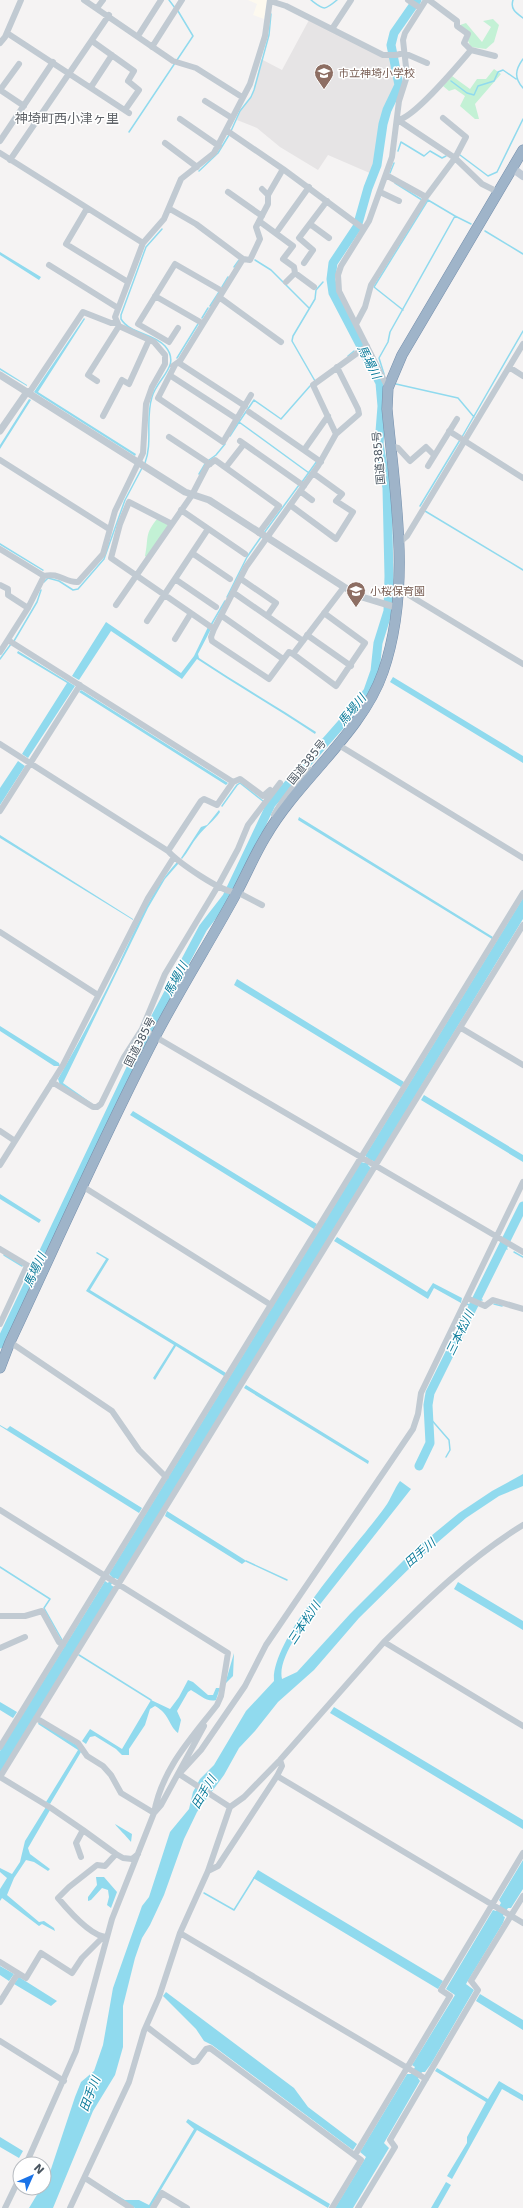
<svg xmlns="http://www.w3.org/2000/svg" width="523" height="2208" font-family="'DejaVu Sans','Noto Sans JP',sans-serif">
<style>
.commercial{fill:#fdf9ef}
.education{fill:#e6e4e5}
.green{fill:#c3f1d5}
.water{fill:#90daee}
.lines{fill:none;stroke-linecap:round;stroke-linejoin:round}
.stream{stroke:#90daee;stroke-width:1.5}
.river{stroke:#90daee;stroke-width:9}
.trunk-casing{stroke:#7690ad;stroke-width:11}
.minor{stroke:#c1cad2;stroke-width:6}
.tertiary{stroke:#c1cad2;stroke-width:7}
.secondary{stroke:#c1cbd6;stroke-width:8}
.trunk{stroke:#9fb4c9;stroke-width:10}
.labels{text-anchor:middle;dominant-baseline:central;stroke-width:3;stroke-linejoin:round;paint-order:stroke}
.education-label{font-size:11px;fill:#785e54;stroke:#fff;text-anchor:start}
.street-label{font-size:11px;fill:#4a5661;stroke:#fff}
.water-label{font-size:12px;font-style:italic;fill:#0c7c9b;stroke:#fff}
.quarter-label{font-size:13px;fill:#5f6368;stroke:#fff}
</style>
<rect width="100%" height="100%" fill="#f5f3f3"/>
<path class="commercial" d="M267 0 264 19 253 15 257 4 248 0Z"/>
<path class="education" d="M309 20 383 57 392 58 397 83 383 114 376 166 372 174 328 155 318 170 280 147 257 128 237 120 241 109 252 97 261 59 282 70Z"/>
<path class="green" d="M493 19 499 25 494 42 486 49 471 47 460 25 466 23 482 42 491 27 483 21Z
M494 69 501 74 475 104 479 119H475L460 106 465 96 455 89 449 91 443 86 452 76 470 89 477 79H486Z
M158 518 170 524 147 558 145 556C149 538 144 534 158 518Z"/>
<path class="water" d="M0 252 41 277 39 280 0 255Z
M84 318 85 319 38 392 136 454 135 456 34 392Z
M0 368 27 385V386L0 370Z
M29 399 31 400 0 449V445Z
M0 543 44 570 43 571 0 545Z
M106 622 181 673 194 656 208 627 211 629 198 654 199 658C238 684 278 707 316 732L315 734C276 708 236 685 197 659L182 679 111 631 79 680 72 676Z
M18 651 75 686 28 758 22 754 67 683 17 653Z
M393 677 523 756V763L390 682Z
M81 690 228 783 226 785 79 692Z
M18 761 25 766 0 805V788Z
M219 810 220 812C214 821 205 827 198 836 192 843 188 852 182 859L181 858 201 827 207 825Z
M299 817 493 937 492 939 298 820Z
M0 835 133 919V920L0 838Z
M177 862 179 863 165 879 148 908 63 1083 93 1104 60 1085 58 1079C81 1039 103 998 122 957 138 924 152 889 177 862Z
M523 898V919L375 1162 371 1160 368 1165 371 1168 119 1580 115 1578 111 1585 114 1587 0 1773V1751L105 1581 108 1583 112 1577 109 1574 361 1162 365 1163 368 1158 365 1156Z
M237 979 404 1082 401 1087 234 985Z
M0 1026 59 1063 60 1066H54L0 1031Z
M424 1095 523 1155V1162L421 1100Z
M133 1111 317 1224 314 1229 130 1115Z
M0 1194 41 1220 39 1223 0 1199Z
M337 1237 427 1292 433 1283 462 1298 461 1303 434 1288 428 1299 334 1241Z
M97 1252 109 1259 90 1290 226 1373 224 1376 176 1346 155 1380 153 1378 174 1345 86 1291 106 1259 96 1253Z
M246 1385 369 1461 368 1464 244 1388Z
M0 1425 7 1429 10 1426 142 1508 139 1513 0 1426Z
M523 1474V1486L499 1496 466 1518 423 1555 359 1618 314 1670 278 1702 255 1731 239 1748 224 1775 197 1812 184 1839 164 1895 150 1925 142 1938 135 1958 123 2006V2047L115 2075 93 2111 53 2208H29L41 2188H44V2182L50 2172 75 2097 81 2082 94 2071 103 2045 113 1988 142 1906 149 1897 170 1832 189 1809 193 1792 200 1779 214 1765 246 1711 274 1681C271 1637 358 1545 385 1507 391 1499 394 1489 400 1481L411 1489 318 1607C305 1621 277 1659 282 1679L297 1672 350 1614 414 1550 459 1513 492 1491Z
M167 1511 245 1560 246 1561 242 1564 165 1516Z
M458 1582 523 1621V1630L454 1589Z
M234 1653 233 1676 225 1684Z
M188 1680 193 1682 208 1695H213L216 1688H220L216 1700C208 1703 198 1694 191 1690L188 1692 177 1711 181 1720 178 1733C168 1725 170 1714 155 1706L150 1709 145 1725 129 1749V1755H122L116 1749 95 1736 90 1737 86 1744 82 1741 90 1729 122 1749 151 1700 170 1709 179 1697Z
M0 1702 17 1712 13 1718 0 1710Z
M334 1707 523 1820V1829L330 1713Z
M39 1722 78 1746 81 1752 50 1804 46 1802 78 1750 38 1724Z
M46 1807 50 1810 28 1848 30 1854 50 1869 48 1871 34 1862 26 1860 14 1878 7 1895 39 1922 44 1921 54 1928 55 1931 42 1924 39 1926 2 1898 0 1901V1889L7 1878 0 1872V1868L12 1874 20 1862 25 1841Z
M115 1824 132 1834 131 1842C129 1839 116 1826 115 1824Z
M523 1860V1889L511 1908H508L503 1916 505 1917 503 1923 466 1984 474 1990 431 2064 425 2072H422L418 2078 420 2081 384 2143 389 2148 353 2208H335L366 2157 360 2152 407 2074H411L415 2067 412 2065 455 1995 446 1989 493 1910 496 1911 501 1903 499 1900Z
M258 1870 443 1981 438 1989 253 1878Z
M96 1877H104L117 1892 111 1908 107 1905 109 1897 108 1890 102 1888 91 1900 88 1901V1897L97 1885Z
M0 1966 14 1974 9 1981 0 1975Z
M19 1977 57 2001 51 2006 14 1984Z
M166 1992 294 2088 308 2107 357 2144 353 2150 212 2045 204 2041 196 2029 163 1996Z
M480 1994 523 2020V2030L476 2001Z
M437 2068 488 2099 499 2081 523 2095V2101L502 2089 452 2179 447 2176 467 2143V2137L486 2102 435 2071Z
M188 2119 330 2204 328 2208 197 2130 150 2208H135L104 2189 105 2188 125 2200H139L149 2205 194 2129 186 2122Z
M0 2137 23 2151 19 2158 0 2147Z
M446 2182 451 2185 438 2208H431Z"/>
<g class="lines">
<path class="stream" d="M169 0 175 8
M311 0C324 10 324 11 337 0
M513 0C510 9 516 13 523 18
M523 59C515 70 514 78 523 88
M177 60 193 36 178 11
M451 81 467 93 474 95 478 86 494 81 498 72 503 70 516 79
M231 131 240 111 251 97 254 90 269 35 271 14
M129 132 175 63
M398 151 401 142 424 156 430 151 442 158 446 156
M460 155 488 176 497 172 523 119
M199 171 218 153 229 135
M390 173 394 163
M395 183 422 200
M455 216 471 224
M485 231 523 254
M255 260 271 270 309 308
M234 267 239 260
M222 287 228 277
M210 306 219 292
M202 318 208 308
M348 356 354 351
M177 358 198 324
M384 374 379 358 388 342 390 332 455 216 428 200 374 287 403 310
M315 381 292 341 293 336 315 299 316 290 323 282
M396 384 458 398 474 417
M239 422 254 400 281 419 310 386
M230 436 239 422 309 473
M462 437 523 331
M209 460 216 455 225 444
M145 463C153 442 145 419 152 397 157 378 182 366 165 346 153 333 130 334 121 319V315L146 247 162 229
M199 474 205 464
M302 482 317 461
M420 506 460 440
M425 511 523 570
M264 533 299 485
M44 582 48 578 59 581 73 590 78 589 104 559 125 500 142 468
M227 597 247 557 261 537
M211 625 225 601
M14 641 37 602 41 590
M0 659 11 644
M222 806 237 785 240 783 263 801
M504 1247 507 1249
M514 1252 523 1257
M4 1255 22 1266
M478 1299 482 1300
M467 1304 473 1307
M494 1304 502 1306
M429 1417 449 1440 450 1450 446 1457
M246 1561 287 1580
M0 1567 50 1599 44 1608 62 1640
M79 1655 151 1700
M204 1893 234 1910 254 1878"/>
<path class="river" d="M0 1344 151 1026 203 928 227 897 271 804 358 705 368 691 375 671 378 643 388 611 389 576 387 488 379 444 382 406 380 383 333 293 331 279 333 263 357 227 368 188 377 165 383 124 387 110 399 85 391 45 394 33 417 0
M419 1466 430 1443 428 1405 430 1393 523 1206"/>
<g class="trunk-casing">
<path id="trunk" d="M0 1368 10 1342C58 1240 103 1137 155 1037 181 987 211 940 237 892 247 873 255 854 266 836 298 780 362 733 383 672 412 588 395 495 387 409L388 388 402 355 523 150"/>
</g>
<path class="minor" d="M84 0 173 61 196 68 242 97
M408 0 420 8
M429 0 457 21V26L468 34 464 43 471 50
M270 1 286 6 383 55H396L404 53 427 63
M97 8 103 0
M332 29 351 0
M7 33 129 113
M138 36 161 0
M92 41 134 71 128 81 139 90 125 110
M0 43 5 37 21 0
M152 47 182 0
M91 87 112 55
M0 90 19 64
M0 90 24 106
M205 101 232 118
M180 119 219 146
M398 120C415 117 458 65 471 50L495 56
M398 120 455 158 482 184 498 192
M0 141 53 62
M165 143 197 167
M0 153 143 243
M10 160 109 15
M283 169 364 229
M386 175 426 197
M262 189 268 195
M228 192 262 216
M380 192 399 201
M170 209 196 224 243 259 250 260 260 239 256 227 268 204V195L283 169 226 130
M86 210 66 244 128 282
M259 221 293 246 283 259 294 267 295 273 314 287
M310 224 329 238
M276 233 309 187
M304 263 313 250 299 238 327 201
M49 265 118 308
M286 282 295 273
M155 296 202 323
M219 297 281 342
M356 324 365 307 371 285 426 197 455 158 466 137 443 118
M178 328 169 342 138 324 175 264 222 291
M179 363 245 406
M175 365 158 398 223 442 251 395
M173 366 180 361 243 259
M337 367 358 409 359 414 336 434 318 466 246 567 214 629 211 637 212 641 269 679 289 652 293 654 344 587
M509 367 523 376
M171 376 237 419
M97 381 88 375 119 326
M388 388 339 291 338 275 341 266 369 221 392 157 399 101 407 76 403 40 405 33 426 0
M27 392 31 390 83 312 111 323H116
M249 412 321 462
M103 416 122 380 129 384 149 340
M449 431 523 478
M336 434 313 385 367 346
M169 437 210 464
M240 441 304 486
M390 446 398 448 410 461 426 447 434 455
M304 450 328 416
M0 460 109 529
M428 466 457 419
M226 467 244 444
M300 491 312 500
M290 505 336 539 353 512 336 501 342 494 313 473
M181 510 245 554
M172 524 129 502 120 524 111 558 214 629
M399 543 407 536 523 344
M0 549 44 576
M192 553 230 579
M175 579 216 607
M241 579 276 603 267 616
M0 585 8 589V595L28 608
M399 589 523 664
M234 593 303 641
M116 605 192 495 207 466 215 460 279 506 259 533
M222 616 283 659
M147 621 208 529
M307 635 351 666
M175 639 191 613
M8 640 233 782 217 805 204 799 201 801 168 851
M0 652 28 608 44 576C59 572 65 583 78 582L103 554 115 511 143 453 146 404 152 387 165 364V355L154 342 119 326 115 317 143 243 164 219 181 179 214 153 250 84 265 36 270 0
M293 654 336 686 365 643 324 613
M0 744 168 851C178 862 223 894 237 892L262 905
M337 744 523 858
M233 782 240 779 263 796 270 790
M0 811 80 685
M276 818 274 815C278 807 302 773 310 770 311 770 315 770 316 770
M0 932 98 995
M461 1028 523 1065
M142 1029 523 1252
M52 1082 93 1107H97L101 1104 124 1057 142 1029 165 974 218 886 238 849 248 825 280 783
M0 1131 15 1141
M0 1165 63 1065 148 898 174 857
M82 1186 271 1305
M0 1249 42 1274
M467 1298 485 1306 493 1300 523 1309
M0 1324 27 1266
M10 1342 112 1411 139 1450 166 1477
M0 1510 228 1653 221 1696 217 1705C190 1740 162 1769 154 1813L121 1793 111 1775 103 1766 87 1756 78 1743 36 1718
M0 1616H25L42 1611 59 1642 63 1645
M384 1642C428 1599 471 1557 523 1525
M0 1648 25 1637
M0 1747 523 893
M179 1774 201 1750 245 1686 266 1645 413 1429 418 1414 421 1393 523 1182
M179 1774 230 1807
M277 1776 523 1923
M0 1777 523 925
M0 1777 51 1808 83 1830
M81 1857 76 1843 83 1830 116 1854 123 1858 132 1859 138 1854
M208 1871 218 1866 277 1776 282 1766 280 1760
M180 1933 426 2079
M107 1937C91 1937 68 1910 58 1898L69 1887 97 1865 105 1866 116 1854
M0 1962 26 1978 41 1953 72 1973 82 1958 103 1937
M0 2002 18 1973
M147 2027 193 2062 197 2061 206 2049 210 2048 361 2160 332 2208
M0 2041 64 2081
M355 2155 450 1996 441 1990 523 1853
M26 2164 76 2051 112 1919 154 1813 161 1805 204 1726
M85 2178 131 2208
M5 2208 20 2177
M70 2208 129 2082 144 2031 159 1997 180 1933 208 1871 230 1807 244 1797 280 1760 384 1642 523 1726
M153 2208 162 2193 187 2208
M358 2208 395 2147 390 2140 478 1990 471 1981 523 1896"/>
<path class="tertiary" d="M0 375 185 492 209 500 344 587 362 597 398 608
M0 431 27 392"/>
<path class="secondary" d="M512 168 523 176"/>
<use href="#trunk" class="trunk"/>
</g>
<defs>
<g id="school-pin" transform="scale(1)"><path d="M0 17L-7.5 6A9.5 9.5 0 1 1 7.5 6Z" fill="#8d6e63" stroke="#fff"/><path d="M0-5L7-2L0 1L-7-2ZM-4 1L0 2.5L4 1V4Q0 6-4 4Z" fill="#fff"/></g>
</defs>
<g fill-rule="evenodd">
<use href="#school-pin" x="324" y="73"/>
<use href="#school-pin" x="356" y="591"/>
</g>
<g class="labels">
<g class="education-label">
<text x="338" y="73">市立神埼小学校</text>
<text x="370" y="591">小桜保育園</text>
</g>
<g class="street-label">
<text transform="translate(379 458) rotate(-95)">国道385号</text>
<text transform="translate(307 762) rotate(-51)">国道385号</text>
<text transform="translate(140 1042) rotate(-63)">国道385号</text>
</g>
<g class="water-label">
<text transform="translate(369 362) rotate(63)">馬場川</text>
<text transform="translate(352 710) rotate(-51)">馬場川</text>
<text transform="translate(176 979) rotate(-62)">馬場川</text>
<text transform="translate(35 1270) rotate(-65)">馬場川</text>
<text transform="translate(460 1333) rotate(-64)">三本松川</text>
<text transform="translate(420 1553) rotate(-41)">田手川</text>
<text transform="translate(304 1623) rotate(-56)">三本松川</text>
<text transform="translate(204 1792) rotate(-59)">田手川</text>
<text transform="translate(90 2094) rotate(-69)">田手川</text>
</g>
<g class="quarter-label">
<text x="67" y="118">神埼町西小津ヶ里</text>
</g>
</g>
<g transform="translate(32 2176) rotate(45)"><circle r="19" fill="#ffffff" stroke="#b7bbc0"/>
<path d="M0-3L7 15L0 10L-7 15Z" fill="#1a73e8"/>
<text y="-6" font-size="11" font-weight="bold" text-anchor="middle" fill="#4a5661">N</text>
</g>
</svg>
